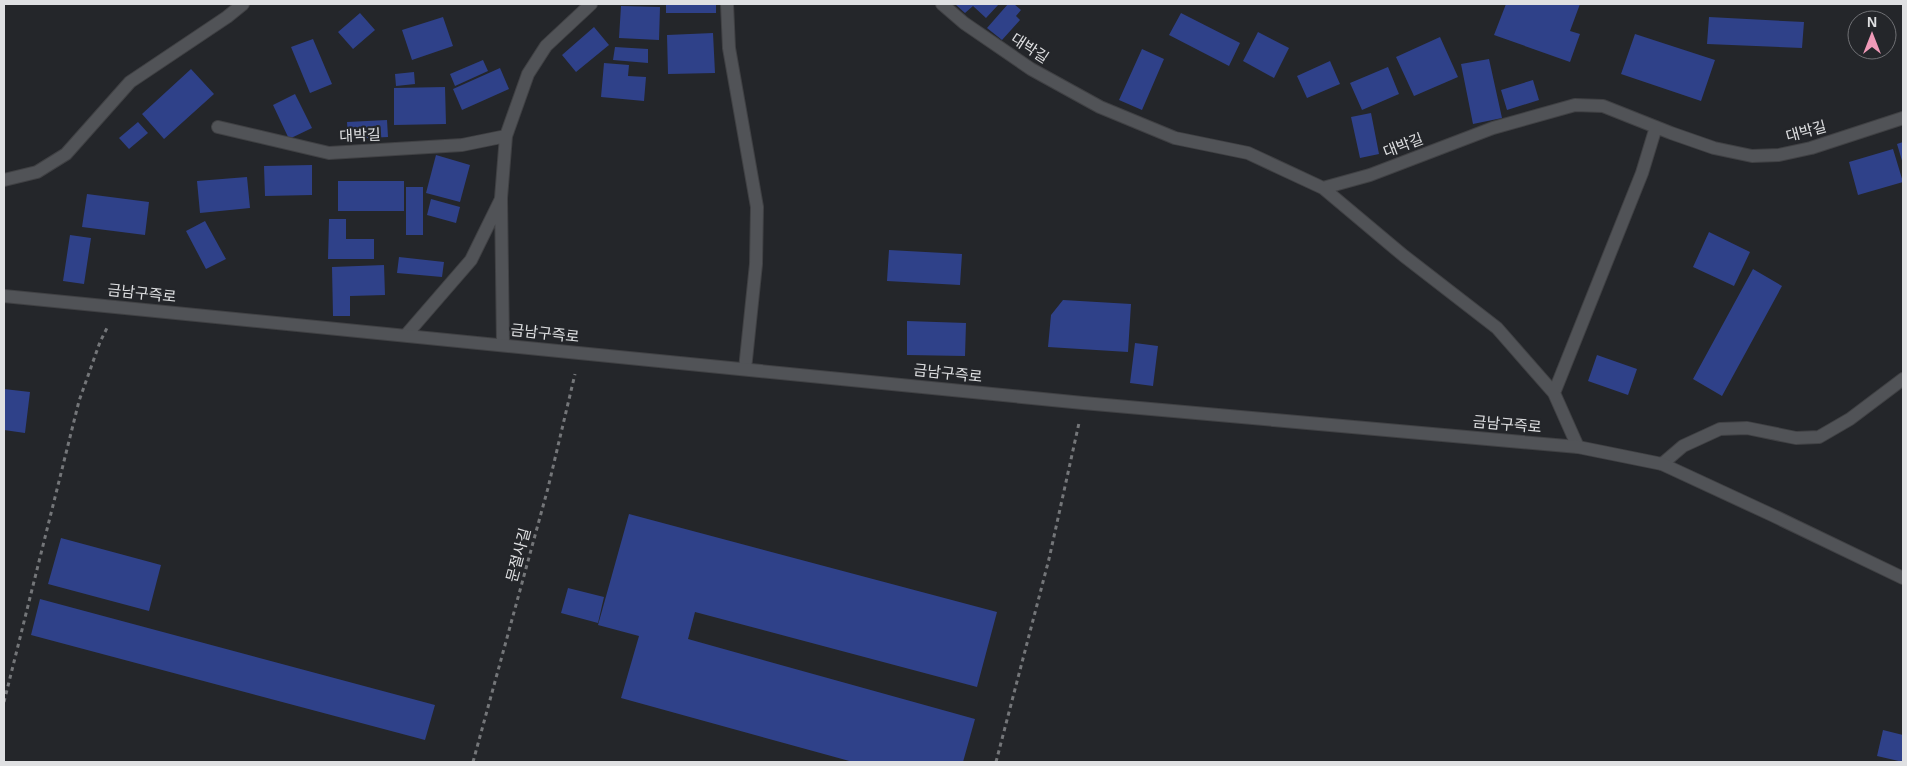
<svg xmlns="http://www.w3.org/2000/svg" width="1907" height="766" font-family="Arial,'Noto Sans KR',sans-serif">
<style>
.building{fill:#2f4189}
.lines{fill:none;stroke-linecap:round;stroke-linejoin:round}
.street-casing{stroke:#404144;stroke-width:14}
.secondary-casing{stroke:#404144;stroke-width:14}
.path{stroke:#747679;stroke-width:3;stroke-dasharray:4 4;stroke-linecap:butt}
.street{stroke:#515357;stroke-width:12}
.secondary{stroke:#515357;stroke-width:12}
.labels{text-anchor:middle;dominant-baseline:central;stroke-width:4.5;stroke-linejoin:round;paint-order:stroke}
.street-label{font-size:15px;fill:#dfe0e2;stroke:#24262a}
</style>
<rect width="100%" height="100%" fill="#24262a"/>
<path class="building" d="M666 4H716V13H666Z
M955 4H999L986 18 973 6 965 13Z
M1008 4H1014L1021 10 1016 16 1020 20 1002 40 987 28Z
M1506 4H1580L1570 31 1580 34 1570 62 1494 35Z
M621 6 660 7 659 40 619 38Z
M360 13 375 30 353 49 338 32Z
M1181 13 1240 43 1229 66 1169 35Z
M443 17 453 46 412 60 402 30Z
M1709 17 1804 22 1802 48 1707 44Z
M594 27 609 45 576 72 562 55Z
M1258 32 1289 48 1274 78 1243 61Z
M713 33 715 73 668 74 667 35Z
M1635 34 1715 60 1701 101 1621 74Z
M1440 37 1458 77 1414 96 1396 57Z
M313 39 332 84 310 93 291 47Z
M615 47 648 49V63L613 60Z
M1142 49 1164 59 1142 110 1119 100Z
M1489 59 1502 118 1473 124 1461 64Z
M483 60 488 71 455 86 450 74Z
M1330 61 1340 84 1307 98 1297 76Z
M604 63 629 65 628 76 646 77 644 101 601 97Z
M1388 67 1399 94 1362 110 1350 83Z
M500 68 509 89 462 110 453 89Z
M191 69 214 94 164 139 142 114Z
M414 72 415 84 396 86 395 74Z
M1533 80 1539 100 1507 110 1501 90Z
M445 87 446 124 394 125V88Z
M295 94 312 128 289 139 273 105Z
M1371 113 1379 154 1360 158 1351 117Z
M387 120 388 137 348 139 347 122Z
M138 122 148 133 129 149 119 138Z
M1903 142V164L1897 144Z
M1893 149 1903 182 1858 195 1849 162Z
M436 155 470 165 460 202 426 193Z
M312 165V195L265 196 264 166Z
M247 177 250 208 200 213 197 181Z
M338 181H404V211H338Z
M406 187H423V235H406Z
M87 194 149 202 145 235 82 227Z
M431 199 460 207 456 223 427 215Z
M329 219H346V239H374V259H328Z
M205 221 226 259 206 269 186 231Z
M1709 232 1750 252 1734 286 1693 267Z
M70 235 91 238 84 284 63 281Z
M889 250 962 254 960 285 887 281Z
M399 257 444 262 442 277 397 273Z
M384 265 385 295 350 296V316H333L332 267Z
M1753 269 1782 286 1722 396 1693 379Z
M1063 300 1131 304 1128 352 1048 347 1051 315Z
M907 321 966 323 965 356 907 355Z
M1135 343 1158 346 1153 386 1130 383Z
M1597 355 1637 369 1628 395 1588 381Z
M4 389 30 392 25 433 4 430Z
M629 514 997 612 977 687 695 612 688 639 975 719 963 762H853L621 698 639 636 598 625Z
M61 538 161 565 149 611 48 584Z
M568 588 604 597 598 623 561 613Z
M40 599 435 705 425 740 31 635Z
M1883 730 1903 735V762L1877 756Z"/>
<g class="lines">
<g class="street-casing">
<path id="street" d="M727 4 729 48 757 207 756 264 745 369
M942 4 964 23 1031 69 1100 107 1175 138 1248 153 1323 188 1404 256 1497 328 1554 393 1578 447
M218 127 329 153 462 145 506 136
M4 180 37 172 66 154 130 82 227 17 243 4
M1323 188 1370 175 1493 128 1575 105 1603 106 1671 133 1714 148 1752 156 1779 155 1811 148 1903 118
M406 335 471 260 500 201
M503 345 501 198 506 136 528 74 546 46 591 4
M1554 393 1642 173 1656 127
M1662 464 1683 446 1720 429 1747 428 1796 438 1819 437 1850 419 1903 379"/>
</g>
<g class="secondary-casing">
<path id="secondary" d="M4 296 1083 403 1578 447 1662 464 1772 515 1903 578"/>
</g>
<path class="path" d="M4 702 79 401 100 342 107 328
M473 762 548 488 575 374
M996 762 1049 559 1079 423"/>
<use href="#street" class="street"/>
<use href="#secondary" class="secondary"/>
</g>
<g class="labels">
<g class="street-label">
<text transform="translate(1030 48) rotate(33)">대박길</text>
<text transform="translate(1806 131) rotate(-15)">대박길</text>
<text transform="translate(360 135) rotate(-3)">대박길</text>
<text transform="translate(1403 145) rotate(-21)">대박길</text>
<text transform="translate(142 293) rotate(6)">금남구즉로</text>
<text transform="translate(545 333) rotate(6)">금남구즉로</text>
<text transform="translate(948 373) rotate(6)">금남구즉로</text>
<text transform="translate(1507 424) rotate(5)">금남구즉로</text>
<text transform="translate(518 555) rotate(-75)">문절사길</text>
</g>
</g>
<rect width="1907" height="766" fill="none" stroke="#dfe0e2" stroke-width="10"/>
<g transform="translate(1872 35)"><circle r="24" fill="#24262a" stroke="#6f7074"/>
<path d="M0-4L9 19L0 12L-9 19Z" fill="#ef9ab8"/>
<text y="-8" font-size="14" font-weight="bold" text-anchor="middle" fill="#dfe0e2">N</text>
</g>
</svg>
